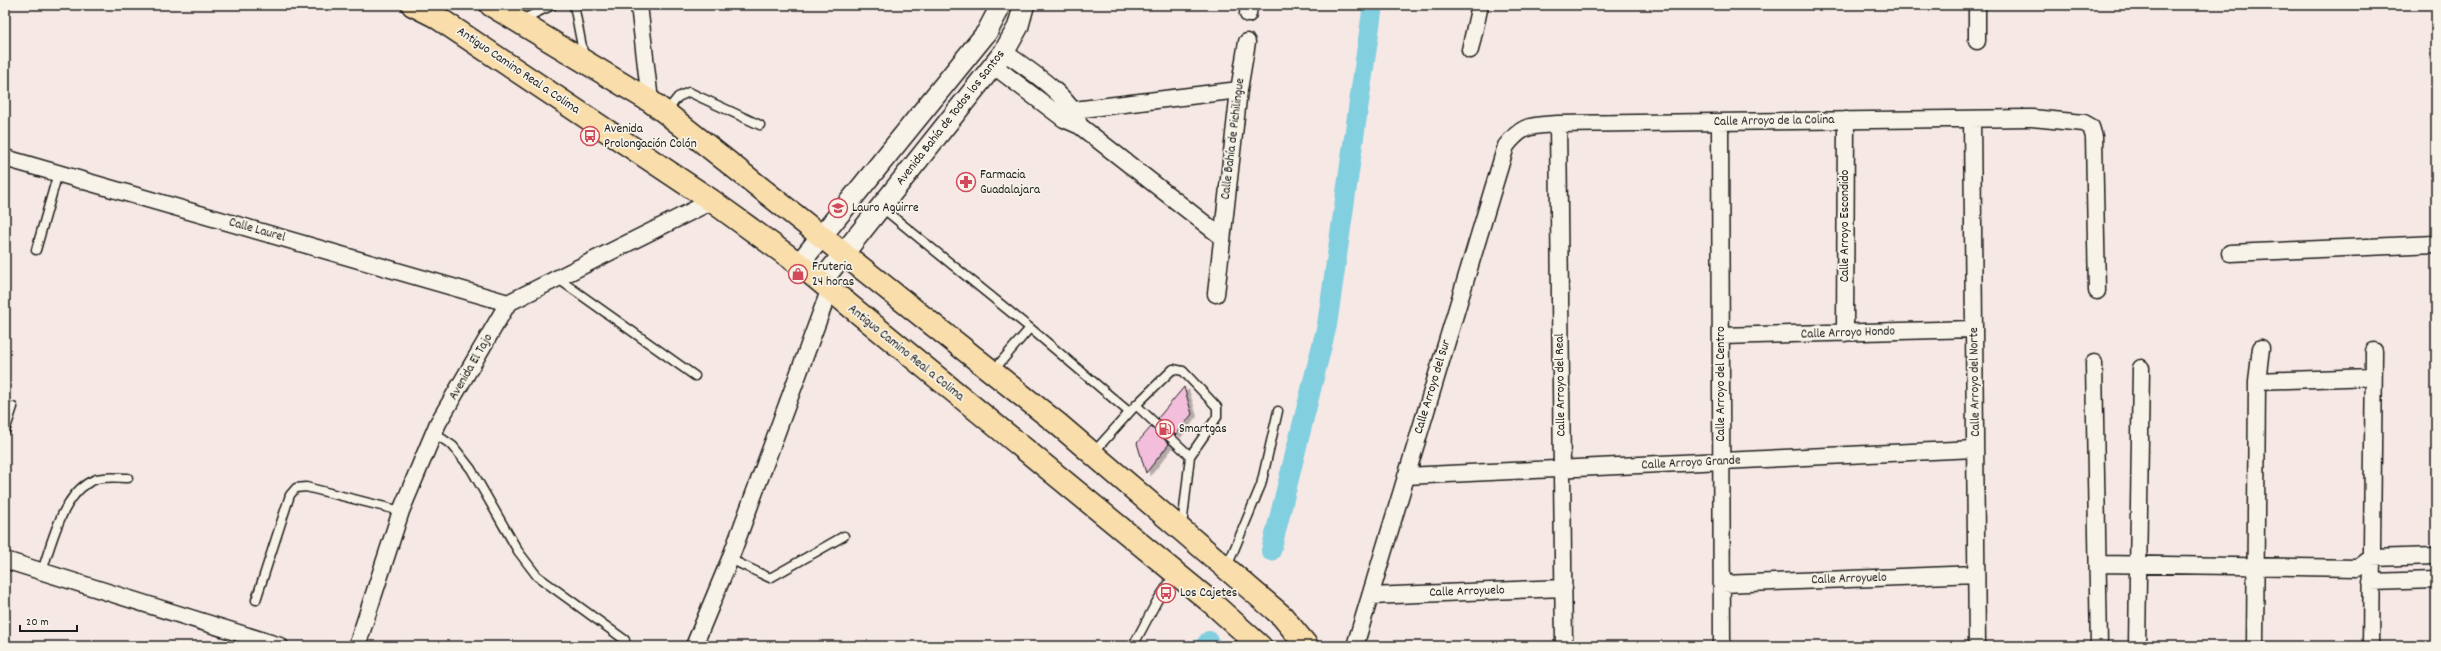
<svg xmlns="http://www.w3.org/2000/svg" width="2441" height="651" font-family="Dekko,sans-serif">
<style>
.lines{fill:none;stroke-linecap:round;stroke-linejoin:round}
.canal{stroke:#82cfe0;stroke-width:20}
.building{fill:#f2bedb;stroke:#1c1c1c;filter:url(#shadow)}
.service-casing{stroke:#1c1c1c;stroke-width:11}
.minor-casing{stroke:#1c1c1c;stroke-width:19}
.tertiary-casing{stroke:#1c1c1c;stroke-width:23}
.primary-casing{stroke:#1c1c1c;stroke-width:25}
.service{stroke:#f7f3e8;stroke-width:8}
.minor{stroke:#f7f3e8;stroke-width:16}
.tertiary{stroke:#f7f3e8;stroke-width:20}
.primary{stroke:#f9deab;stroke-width:22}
.labels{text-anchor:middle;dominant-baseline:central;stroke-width:3.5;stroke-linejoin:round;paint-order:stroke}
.street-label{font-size:13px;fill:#1c1c1c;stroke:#f7f3e8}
.poi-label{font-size:13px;fill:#1c1c1c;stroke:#f7f3e8;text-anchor:start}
</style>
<defs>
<filter id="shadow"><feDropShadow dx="4.5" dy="2.5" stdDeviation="0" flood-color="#0004"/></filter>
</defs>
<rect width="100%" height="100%" fill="#f6e8e5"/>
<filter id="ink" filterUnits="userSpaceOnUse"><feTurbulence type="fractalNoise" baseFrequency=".025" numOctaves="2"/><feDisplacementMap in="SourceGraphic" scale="8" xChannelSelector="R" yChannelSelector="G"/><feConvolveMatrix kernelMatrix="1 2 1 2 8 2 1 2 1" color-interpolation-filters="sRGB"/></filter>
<g filter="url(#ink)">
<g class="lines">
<path class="canal" d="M1271 551 1327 325 1373 5
M1205 646 1209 641"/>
</g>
<path class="building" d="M1184 387 1192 414 1176 435 1158 418Z
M1151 427 1169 444 1146 473 1137 443Z"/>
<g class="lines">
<g class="service-casing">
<path id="service" d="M574 5 584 57
M521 20 553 5
M666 112 678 97 689 92 760 125
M881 207 1030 328 993 371
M36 250 58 173
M557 278 695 376
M1030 328 1129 412
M1136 405 1173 369 1183 371 1217 407V417L1190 456
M5 431 13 407
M434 433 453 446 471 469 518 551 537 576 625 640
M1093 453 1136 405 1190 456 1182 527
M730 559 770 578 844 536
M1227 567 1261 485 1278 411
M42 571C52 542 63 492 94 480 103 476 118 478 128 478
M256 600 290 495 296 488 306 487 401 511
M1133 646 1157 601 1175 574"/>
</g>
<g class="minor-casing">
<path id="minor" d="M639 5 650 101
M1248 14 1249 5
M1977 41V5
M1470 50 1480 5
M1004 52C1026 68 1069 95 1078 121
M994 66 1064 119 1080 126 1222 237
M1064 119 1074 110 1239 90
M1972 119 1977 646
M1720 122 1722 646
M1558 124 1564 646
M5 158 508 303
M2230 253 2436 244
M1216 294 1239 90 1247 42
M1845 333 1846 120
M1721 336 1974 329
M2094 363 2099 646
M2257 381 2372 377
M1406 476 1975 449
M5 560 280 646
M2099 564 2358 568 2371 558 2436 556
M2371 582 2436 580
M1722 584 1976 574
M1371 596 1564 588
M357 646 401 511 438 423 508 303 712 201
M694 646 730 559 829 291
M1355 646 1506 146C1523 124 1531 126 1558 124L2032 118 2084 123 2091 127 2094 137 2097 291
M2137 646 2141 368
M2255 646 2257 381 2261 348
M2371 646 2374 351"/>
</g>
<g class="tertiary-casing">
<path id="tertiary" d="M799 264 987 32 997 13 999 5
M821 282 1004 52 1018 27 1024 5"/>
</g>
<g class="primary-casing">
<path id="primary" d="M413 5 435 16 712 201 799 264 1212 603 1260 646
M491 5 650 101 666 113 1058 424 1282 616 1307 646"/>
</g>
<use href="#service" class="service"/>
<use href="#minor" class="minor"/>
<use href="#tertiary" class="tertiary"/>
<use href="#primary" class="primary"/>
</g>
</g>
<defs>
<g id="bus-ring" transform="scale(1)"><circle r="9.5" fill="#f7f3e8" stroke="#d1495b" stroke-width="1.5"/><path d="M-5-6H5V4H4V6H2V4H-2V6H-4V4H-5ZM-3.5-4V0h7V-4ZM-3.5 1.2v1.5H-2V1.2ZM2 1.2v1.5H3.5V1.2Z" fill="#d1495b"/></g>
<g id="pharmacy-ring" transform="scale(1)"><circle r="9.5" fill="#f7f3e8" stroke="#d1495b" stroke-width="1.5"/><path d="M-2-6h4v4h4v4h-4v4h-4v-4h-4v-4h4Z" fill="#d1495b"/></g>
<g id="school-ring" transform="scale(1)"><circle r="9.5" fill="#f7f3e8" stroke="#d1495b" stroke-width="1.5"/><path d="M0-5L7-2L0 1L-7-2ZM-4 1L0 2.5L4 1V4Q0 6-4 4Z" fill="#d1495b"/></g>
<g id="shop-ring" transform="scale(1)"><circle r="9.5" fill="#f7f3e8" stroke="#d1495b" stroke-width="1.5"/><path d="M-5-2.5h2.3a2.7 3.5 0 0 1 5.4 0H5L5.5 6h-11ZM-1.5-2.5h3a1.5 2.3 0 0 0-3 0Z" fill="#d1495b"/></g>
<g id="fuel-ring" transform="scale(1)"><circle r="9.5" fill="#f7f3e8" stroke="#d1495b" stroke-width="1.5"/><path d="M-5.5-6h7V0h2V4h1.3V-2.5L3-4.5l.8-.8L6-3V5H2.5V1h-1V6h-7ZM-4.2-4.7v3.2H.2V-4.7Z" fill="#d1495b"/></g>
</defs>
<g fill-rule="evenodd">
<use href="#bus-ring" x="590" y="136"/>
<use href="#pharmacy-ring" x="966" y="182"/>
<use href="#school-ring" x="838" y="208"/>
<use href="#shop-ring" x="798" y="274"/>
<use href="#fuel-ring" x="1165" y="429"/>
<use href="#bus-ring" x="1166" y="593"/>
</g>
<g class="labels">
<g class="street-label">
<text transform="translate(518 71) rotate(34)">Antiguo Camino Real a Colima</text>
<text transform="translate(951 118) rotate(-52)">Avenida Bahía de Todos los Santos</text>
<text transform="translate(1774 121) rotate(-1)">Calle Arroyo de la Colina</text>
<text transform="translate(1233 139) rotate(-83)">Calle Bahía de Pichilingue</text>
<text transform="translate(1845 226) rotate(-90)">Calle Arroyo Escondido</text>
<text transform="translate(257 230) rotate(16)">Calle Laurel</text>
<text transform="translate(1848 333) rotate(-2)">Calle Arroyo Hondo</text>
<text transform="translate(906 353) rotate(39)">Antiguo Camino Real a Colima</text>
<text transform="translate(471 367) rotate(-60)">Avenida El Tajo</text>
<text transform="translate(1975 382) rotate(-91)">Calle Arroyo del Norte</text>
<text transform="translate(1721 384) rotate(-90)">Calle Arroyo del Centro</text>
<text transform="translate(1561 385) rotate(-91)">Calle Arroyo del Real</text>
<text transform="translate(1433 387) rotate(-73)">Calle Arroyo del Sur</text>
<text transform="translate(1691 463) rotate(-3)">Calle Arroyo Grande</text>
<text transform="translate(1849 579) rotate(-2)">Calle Arroyuelo</text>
<text transform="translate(1467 592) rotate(-2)">Calle Arroyuelo</text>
</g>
<g class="poi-label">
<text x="604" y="129">Avenida<tspan x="604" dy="15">Prolongación Colón</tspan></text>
<text x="980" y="175">Farmacia<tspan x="980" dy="15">Guadalajara</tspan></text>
<text x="852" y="208">Lauro Aguirre</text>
<text x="812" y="267">Fruteria<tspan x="812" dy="15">24 horas</tspan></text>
<text x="1179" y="429">Smartgas</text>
<text x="1180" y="593">Los Cajetes</text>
</g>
</g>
<rect width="2441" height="651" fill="none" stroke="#f7f3e8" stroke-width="20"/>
<rect x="10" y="10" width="2421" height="631" fill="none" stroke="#1c1c1c" stroke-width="1.5" filter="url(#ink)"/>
<path d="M20 625v6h57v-6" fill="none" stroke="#1c1c1c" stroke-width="2"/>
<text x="26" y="625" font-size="12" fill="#1c1c1c" stroke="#f7f3e8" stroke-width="3" paint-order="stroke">20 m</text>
</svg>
